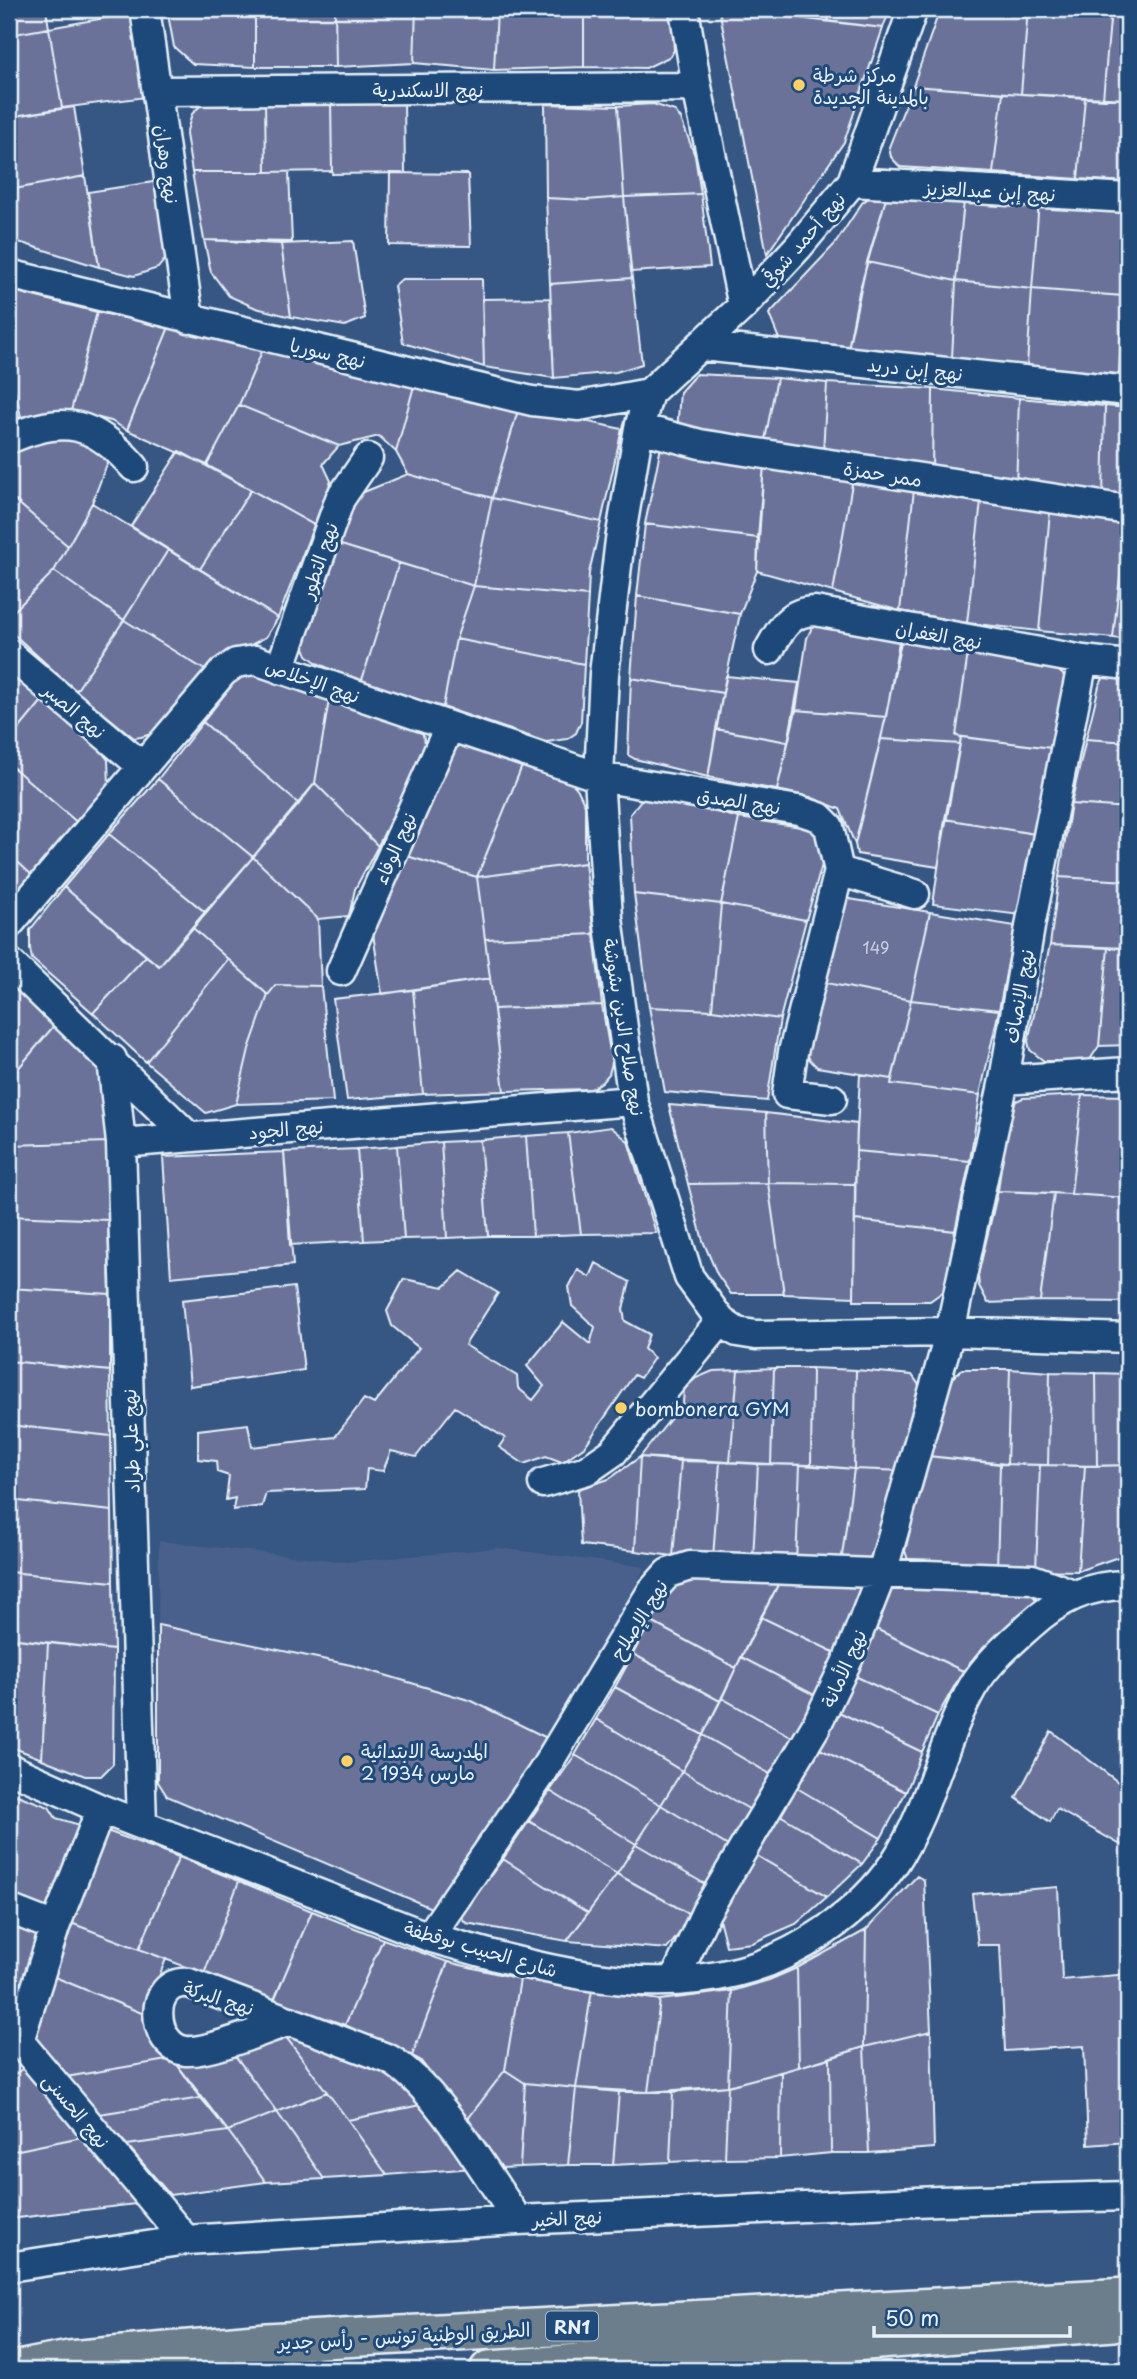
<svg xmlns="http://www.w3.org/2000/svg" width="1137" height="2379" font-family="'Playpen Sans','Playpen Sans Arabic',sans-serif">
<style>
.built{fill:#49618c}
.building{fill:#6a7299;stroke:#e8f1f8;stroke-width:2}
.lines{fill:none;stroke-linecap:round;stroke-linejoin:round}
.minor-casing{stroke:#e8f1f8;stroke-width:33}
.major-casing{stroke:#e8f1f8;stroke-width:42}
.minor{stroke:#1f4a7a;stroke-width:28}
.major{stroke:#6c7d8b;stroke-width:37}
.poi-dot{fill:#ffd166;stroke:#1f4a7a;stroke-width:2.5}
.labels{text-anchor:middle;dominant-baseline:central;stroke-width:6;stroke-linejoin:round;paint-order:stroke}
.number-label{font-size:16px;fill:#c8d1e0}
.shield{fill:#1f4a7a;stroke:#acbfd2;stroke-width:2}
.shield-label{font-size:18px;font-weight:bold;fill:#e8f1f8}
.poi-label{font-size:19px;fill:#e8f1f8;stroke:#1f4a7a;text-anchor:start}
.street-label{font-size:19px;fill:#e8f1f8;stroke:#1f4a7a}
</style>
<rect width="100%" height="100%" fill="#365683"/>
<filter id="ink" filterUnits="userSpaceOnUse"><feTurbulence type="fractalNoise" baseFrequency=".0143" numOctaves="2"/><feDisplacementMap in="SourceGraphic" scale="14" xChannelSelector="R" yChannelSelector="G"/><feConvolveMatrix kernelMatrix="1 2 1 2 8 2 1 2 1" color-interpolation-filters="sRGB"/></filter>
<g filter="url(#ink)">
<path class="built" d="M159 1541 348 1562 498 1548 645 1567 551 1740 472 1701 351 1665 158 1625Z"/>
<path class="building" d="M9 9H46L49 28 9 35Z
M167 9H255V67L193 64 174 47Z
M255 9H335L336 67H255Z
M335 9H416L414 63 336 67Z
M416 9H497L494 70 414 63Z
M497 9H584V67L494 70Z
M584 9H671L674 50 671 56 646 68 584 67Z
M719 9 883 28 844 142 767 254Z
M730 9H830L828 21Z
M830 9H890L883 28 828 21Z
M940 9H1028L1021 94 913 86Z
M1028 9H1111L1103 99 1021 94Z
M1111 9 1128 11V99H1103Z
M132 13 146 97 62 108 49 28Z
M49 28 62 108 9 117V35Z
M913 86 1003 93 993 173 900 167 891 157 889 147Z
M1003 93 1085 97 1078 179 993 173Z
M1085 97 1128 99V182L1078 179Z
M404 100 405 173 332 174 331 101Z
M205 101H265L266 172H192L186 134 192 114Z
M265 101H331L332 171 266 172Z
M545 104 618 106 624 197 586 200 546 198Z
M653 104 675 111 681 119 695 156 701 194 624 197 618 106Z
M74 107 85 176 9 190V117Z
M192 172H289L292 242 204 240Z
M390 173 468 174 471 246 389 245Z
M85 176 99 267 9 239V190Z
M160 181 169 252 166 258 158 268 134 276 99 267 88 192Z
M701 194 710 267 631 272 624 197Z
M887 195 964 201 956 281 867 262Z
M887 195 859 292 848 349 781 344 769 314 835 244 862 203 871 196Z
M624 197 632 278 550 284 546 198 586 200Z
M964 201 1039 202 1032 289 956 281Z
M1039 202 1128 211V255L1123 296 1032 289Z
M204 240 281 244 291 317 256 308 229 296 211 272Z
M353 241 365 318 345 326 291 317 281 244Z
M867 262 956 281 952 358 848 349Z
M632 278 642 364 616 372 554 378 550 284Z
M402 279H482L484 367 403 343 394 286Z
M956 281 1032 289 1027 366 952 358Z
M1032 289 1123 296 1119 374 1027 366Z
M9 290 97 312 71 411 58 410 21 417 9 363Z
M1123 296H1128V375L1119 374Z
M550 298 554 378 484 367 482 299Z
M97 312 169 327 127 430 111 421 71 411Z
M169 327 263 349 239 405 207 465 127 430Z
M263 349 414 386 396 452 379 436 339 446 239 405Z
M9 363 21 417 9 420Z
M696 374 777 378 765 440 677 431 680 392Z
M777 378 827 383 823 452 765 440Z
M827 383 933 389 932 477 823 452Z
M414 386 519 407 492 498 408 474 396 452Z
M933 389 1019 398 1016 489 932 477Z
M1019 398 1105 406 1103 500 1016 489Z
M239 405 339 446 323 464 331 481 314 525 207 465Z
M1105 406 1128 408V503L1103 500Z
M519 407 622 429 601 522 492 498Z
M62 438 90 444 105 454 107 464 92 503 68 546 9 495V455L15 448Z
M662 442 764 464 758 538 645 524Z
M179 451 251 490 200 569 131 526Z
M764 464 853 478 833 592 757 571Z
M408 474 492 498 474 586 338 544 348 504 364 492Z
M853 478 914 490 900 611 833 592Z
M251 490 314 525 278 618 200 569Z
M914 490 981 501 967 623 900 611Z
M9 495 68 546 54 571 9 616Z
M492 498 601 522 589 573 588 596 474 586Z
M981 501 1050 512 1039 631 967 623Z
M92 503 168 550 124 620 54 571Z
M1050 512 1126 524 1113 638 1039 631Z
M645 524 758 538 757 571 740 614 637 596Z
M1126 524H1128V640L1113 638Z
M338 544 399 563 361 683 317 663 307 655 303 645Z
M168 550 278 618 266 637 249 646 226 651 208 672 124 620Z
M399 563 474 586 456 639 443 707 361 683Z
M54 571 124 620 76 691 9 630V616Z
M474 586 588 596 584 664 456 639Z
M637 596 740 614 723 693 631 678Z
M124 620 208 672 155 733 141 737 134 738 76 691Z
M815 621 900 636 886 717 796 710 807 638Z
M456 639 584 664 581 722 576 733 567 739 546 742 443 707Z
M901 642 968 653 956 736 961 737 960 744 881 739Z
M968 653 1052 665 1070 681 1052 748 956 736Z
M1128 671V742L1086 739 1099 686 1105 675Z
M9 672 42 701 9 741Z
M260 674 329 700 315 783 299 804 203 722 240 675Z
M726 676 799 683 788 742 716 729Z
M631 678 723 693 708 777 635 759 628 755Z
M329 700 421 728 426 746 378 846 315 783Z
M42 701 98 747 108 760 109 785 79 824 9 764V741Z
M796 710 886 717 855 844 840 809 810 797 777 790Z
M203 722 299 804 253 857 158 779Z
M716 729 788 742 777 790 708 777Z
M961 737 1052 748 1035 834 945 819Z
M881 739 960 744 938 867 857 854 855 844Z
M1086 739 1128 742V808L1071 804Z
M458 746H466L522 766 477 877 407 856 449 755Z
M9 764 79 824 34 877 9 854Z
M522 766 570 780 578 790 585 805V863L477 877Z
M158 779 253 857 205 912 109 834Z
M315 783 378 846 355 889 349 916 318 919 253 857Z
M652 795 739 818 721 904 634 894 630 814 641 800Z
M1071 804 1128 808V881L1059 877Z
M739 818 809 828 823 843 824 858 806 920 721 904Z
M945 819 1035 834 1020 915 933 904Z
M109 834 205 912 159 966 64 887Z
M9 854 34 877 9 907Z
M407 856 477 877 490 978 382 994 372 927Z
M253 857 318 919 321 986 276 985 268 995 193 928Z
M585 863 594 934 485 939 477 877Z
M1059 877 1128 881V948L1050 945Z
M64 887 146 956 93 1013 32 959 30 949V930Z
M634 894 721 904 712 1010 649 1007Z
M843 898 930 912 911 1000 822 982Z
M721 904 806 920 780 1019 712 1010Z
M930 912 1015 926 999 1010 911 1000Z
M193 928 228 959 146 1062 93 1013 146 956 159 966Z
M594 934 602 1005 494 1009 485 939Z
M1050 945 1108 948 1099 1046 1089 1061H1044L1030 1050 1028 1041Z
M1108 948H1128V1045L1099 1046Z
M228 959 268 995 249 1049 236 1104 206 1113 146 1062Z
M490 978 504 1091 423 1094 413 990Z
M822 982 911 1000 892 1079 817 1067 810 1060 805 1051Z
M276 985 321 986 333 1101 236 1104 249 1049 268 995Z
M9 986 16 987 57 1022 12 1076H9Z
M413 990 423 1094 347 1100 333 999Z
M911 1000 999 1010 980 1095 891 1084Z
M602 1005 612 1063 609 1074 602 1082 591 1089 504 1091 494 1009Z
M649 1007 712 1010 780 1019 767 1101 665 1092Z
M57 1022 107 1073V1142L11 1145 12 1076Z
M860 1074 892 1079 891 1084 980 1095 970 1161 856 1151Z
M9 1076H12L11 1145 9 1144Z
M1082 1095 1071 1194 998 1191 1007 1120 1016 1101 1023 1098Z
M1082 1095 1128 1096V1198L1071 1194Z
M669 1105 766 1113 768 1183 688 1184Z
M766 1113 857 1124 855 1184 768 1183Z
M611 1127 628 1141 656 1233 581 1234 568 1133Z
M568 1133 581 1234 533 1236 526 1136Z
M526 1136 533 1236H488L480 1140Z
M480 1140 488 1236 447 1238 441 1142Z
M107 1142 108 1220 9 1216 11 1145Z
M441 1142 447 1238 404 1239 397 1146Z
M397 1146 404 1239 364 1241 357 1149Z
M357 1149 364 1241 290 1245 284 1152Z
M856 1151 970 1161 955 1231 855 1220Z
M284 1152 293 1265 171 1277 163 1157Z
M768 1183 784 1294H731L717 1274 703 1241 688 1184Z
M768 1183 855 1184 854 1297 784 1294Z
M998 1191 1054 1193 1040 1301 988 1303 979 1286 978 1275Z
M1054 1193 1128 1198V1302L1040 1301Z
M9 1216 108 1220 110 1294 9 1288Z
M855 1220 955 1231 944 1291 930 1301H854Z
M596 1263 630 1282 623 1309 625 1321 649 1334 644 1349 654 1358 640 1378 634 1375 585 1446 562 1462 546 1456 524 1464 499 1447 505 1438 455 1407 416 1457 391 1451 383 1471 367 1469 365 1489 266 1493 262 1506 233 1510 235 1498 226 1500 229 1476 217 1472 216 1461 198 1459V1430L248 1424 252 1447 335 1437 364 1399 374 1404 419 1348 392 1326 387 1311 404 1279 444 1287 461 1271 498 1293 465 1345 517 1376 518 1388 533 1400 544 1386 527 1366 563 1322 590 1344 595 1327 572 1306 569 1287 578 1270 590 1277Z
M294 1287 304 1370 190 1386 182 1300Z
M9 1288 110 1294V1371L9 1361Z
M9 1361 110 1371 111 1436 9 1425Z
M774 1368H812L811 1465 771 1464Z
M774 1368 771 1464 730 1462 738 1370Z
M812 1368 856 1370 854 1469 811 1465Z
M962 1369H1010L1007 1464 928 1456 938 1391Z
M1010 1369 1050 1372 1048 1465 1007 1464Z
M738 1370 730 1462 640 1457 683 1403 684 1389 696 1378 713 1371Z
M856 1370 912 1375 921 1388 904 1471 854 1469Z
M1050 1372 1096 1373 1097 1466 1048 1465Z
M1096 1373 1128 1374V1465L1097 1466Z
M9 1425 111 1436 112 1511 9 1500Z
M928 1456 1000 1464 997 1569H911L905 1551Z
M640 1457 681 1461 673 1556 635 1551Z
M640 1457 635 1551 581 1545 578 1489 609 1479Z
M681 1461 720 1462 713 1558 673 1556Z
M720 1462 758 1464 753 1559 713 1558Z
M758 1464 800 1465 796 1562 753 1559Z
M1000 1464 1040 1465 1036 1570 997 1569Z
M800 1465 854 1469 841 1563 796 1562Z
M1040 1465 1085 1466 1078 1571 1036 1570Z
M1128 1465 1124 1555 1078 1571 1085 1466Z
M854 1469 904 1471 871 1566 841 1563Z
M1128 1488V1555H1124Z
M9 1500 112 1511 113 1582 9 1572Z
M9 1572 113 1582 114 1650 9 1638Z
M685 1573 782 1577 736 1668 650 1621 664 1595Z
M782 1577 848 1579 864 1589 842 1656 761 1617Z
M888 1583 1027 1585 1039 1605 995 1638 963 1671 872 1627Z
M761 1617 842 1656 822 1699 741 1657Z
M650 1621 736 1668 720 1701 633 1654Z
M158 1625 351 1665 472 1701 551 1740 436 1910 167 1796 158 1782Z
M872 1627 963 1671 938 1715 855 1676Z
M9 1638 48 1643 42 1759 9 1746Z
M48 1643 114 1650 113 1764 101 1776H85L42 1759Z
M633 1654 720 1701 703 1735 615 1687Z
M741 1657 822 1699 800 1742 722 1698Z
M855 1676 938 1715 922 1752 839 1712Z
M615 1687 703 1735 682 1771 596 1719Z
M722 1698 800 1742 777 1778 703 1735Z
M839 1712 922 1752 906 1792 820 1749Z
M596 1719 682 1771 661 1805 575 1755Z
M1051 1731 1122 1785 1128 1776V1849L1057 1809 1050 1822 1016 1798Z
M703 1735 777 1778 756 1813 682 1771Z
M820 1749 906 1792 881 1838 797 1788Z
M575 1755 661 1805 636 1844 550 1791Z
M682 1771 756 1813 733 1849 661 1805Z
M797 1788 881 1838 862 1864 780 1815Z
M550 1791 636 1844 617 1874 529 1821Z
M12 1793 49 1807 56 1818 83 1826 50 1911 9 1895V1801Z
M661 1805 733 1849 710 1887 636 1844Z
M780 1815 862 1864 827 1897 754 1854Z
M529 1821 617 1874 588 1913 503 1859Z
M107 1831 179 1857 139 1949 71 1923Z
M636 1844 710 1887 693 1916 617 1874Z
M754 1854 827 1897 796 1924 752 1943 726 1946 718 1915Z
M179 1857 239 1881 204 1974 139 1949Z
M503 1859 588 1913 567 1941 466 1923 460 1916Z
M617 1874 693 1916 667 1949 567 1941Z
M917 1876 924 1880 931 2031 864 2047 866 1930Z
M239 1881 312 1911 274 2000 204 1974Z
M1058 1887 1062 1980 1128 1974V2142L1088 2145 1084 2046 1005 2051 1000 1945H978L972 1894Z
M312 1911 383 1939 345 2025 274 2000Z
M9 1916 46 1930 17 2003 9 2000Z
M71 1923 166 1959 144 2014 50 1975Z
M866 1930 864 2047 799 2067 797 1968Z
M383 1939 448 1962 412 2056 345 2025Z
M448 1962 520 1979 505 2070 467 2120 420 2060 412 2056Z
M797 1968 799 2067 728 2086 732 1991 769 1980Z
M50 1975 144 2014 173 2059 66 2077 35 2037Z
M520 1979 592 1990 576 2088 525 2083 505 2070Z
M592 1990 660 2000 648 2092 576 2088Z
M732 1991 728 2086 648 2092 660 2000Z
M280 2029 403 2074 425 2104 348 2120Z
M280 2029 327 2092 277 2112 228 2046Z
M931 2031 934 2148 869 2153 864 2047Z
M228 2046 277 2112 228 2131 173 2059Z
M864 2047 869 2153H831L830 2058Z
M830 2058 831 2153 780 2158 781 2072Z
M173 2059 201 2098 99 2114 66 2077Z
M28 2065 91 2135 9 2152V2078Z
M505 2070 525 2083 520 2167 502 2168 467 2120Z
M781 2072 780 2158 725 2159 728 2086Z
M525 2083 576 2088 568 2165 520 2167Z
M728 2086 725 2159 670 2162 673 2092Z
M576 2088 619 2092 613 2165H568Z
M327 2092 348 2120 387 2175 324 2179 277 2112Z
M619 2092H673L670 2162 613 2165Z
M201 2098 228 2131 127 2145 99 2114Z
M425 2104 474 2168 387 2175 348 2120Z
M277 2112 324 2179 266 2182 228 2131Z
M228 2131 266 2182 170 2195 127 2145Z
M91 2135 144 2203 9 2219V2152Z"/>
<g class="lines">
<g class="minor-casing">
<path id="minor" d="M145 9 189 319
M684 9 697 87 743 306
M158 91 697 87
M852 182 1128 198
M9 274 532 401 579 406 649 393 743 306 798 247 852 182 913 9
M702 346 1128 391
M649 393 639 428 620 540 604 674 599 777 608 918 633 1101 689 1277 721 1321 737 1332 756 1335 950 1332 1128 1338
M639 428 700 444 1128 510
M9 439C65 414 94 422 134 467
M769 650C780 630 789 611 815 611L1083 660 1128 665
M9 654 142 766
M280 669 340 499 368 458
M839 871 915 894
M9 924 223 672 236 663 255 660 599 777 798 810 819 817 829 827 839 871 793 1052 787 1094 832 1099
M9 962 189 1137
M341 971 449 727
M112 1059 121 1143 142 1824
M1004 1080 1128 1072
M121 1143 633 1101
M543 1483 587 1470 613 1452 721 1321
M9 1768 101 1809 429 1937C526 1965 635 1998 736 1972 795 1958 861 1913 895 1862 930 1809 941 1743 972 1688 986 1664 1008 1645 1029 1626 1059 1599 1087 1585 1128 1585
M101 1809 55 1927 19 2041 186 2240
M9 1909 55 1927
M429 1937 542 1773 652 1591 668 1573 690 1566 1032 1579 1073 1594
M675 1979 706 1912 816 1726 849 1657 882 1573 950 1332 1004 1080 1031 921 1083 660
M290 2021C265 2029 209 2053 186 2051 151 2047 146 1979 189 1983L389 2059C434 2083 487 2176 518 2220
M9 2267 186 2240 518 2220 939 2201 1128 2196"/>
</g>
<g class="major-casing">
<path id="major" d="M17 2370 69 2360 266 2342 1128 2297
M489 2370 1113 2322"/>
</g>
<use href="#minor" class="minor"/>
<use href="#major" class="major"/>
</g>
</g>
<g class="poi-dot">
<circle cx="799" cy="85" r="7"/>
<circle cx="621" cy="1408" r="7"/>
<circle cx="347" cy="1761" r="7"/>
</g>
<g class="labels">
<g class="number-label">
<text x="876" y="947">149</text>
</g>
<rect class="shield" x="546" y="2311.5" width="52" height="29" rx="5"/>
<g class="shield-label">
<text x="572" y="2326">RN1</text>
</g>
<g class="poi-label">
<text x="813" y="74">مركز شرطة<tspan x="813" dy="22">بالمدينة الجديدة</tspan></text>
<text x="635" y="1408">bombonera GYM</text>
<text x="361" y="1750">المدرسة الابتدائية<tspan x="361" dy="22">2 مارس 1934</tspan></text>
</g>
<g class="street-label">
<text x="428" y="89">نهج الاسكندرية</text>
<text transform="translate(168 164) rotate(82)">نهج وهران</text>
<text transform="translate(990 190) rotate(3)">نهج إبن عبدالعزيز</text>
<text transform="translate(802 239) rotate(-49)">نهج أحمد شوقي</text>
<text transform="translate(328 352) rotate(13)">نهج سوريا</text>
<text transform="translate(915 368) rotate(6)">نهج إبن دريد</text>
<text transform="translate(883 473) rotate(9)">ممر حمزة</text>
<text transform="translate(318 560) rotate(-71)">نهج التطور</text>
<text transform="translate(939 634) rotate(10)">نهج الغفران</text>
<text transform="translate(313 680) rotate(19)">نهج الإخلاص</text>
<text transform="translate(75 710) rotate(40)">نهج الصبر</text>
<text transform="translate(739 800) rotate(9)">نهج الصدق</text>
<text transform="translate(394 848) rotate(-66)">نهج الوفاء</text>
<text transform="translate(1018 996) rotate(-80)">نهج الإنصاف</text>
<text transform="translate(625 1027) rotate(81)">نهج صلاح الدين بشوشة</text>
<text transform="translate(286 1128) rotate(-5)">نهج الجود</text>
<text transform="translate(130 1441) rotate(-92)">نهج علي طراد</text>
<text transform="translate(638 1619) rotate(-58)">نهج الإصلاح</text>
<text transform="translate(843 1668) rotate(-66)">نهج الأمانة</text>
<text transform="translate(481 1948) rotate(16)">شارع الحبيب بوقطفة</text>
<text transform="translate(219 1997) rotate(18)">نهج البركة</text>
<text transform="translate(77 2110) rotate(50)">نهج الحسنى</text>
<text transform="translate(567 2217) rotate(-3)">نهج الخير</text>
<text transform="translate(404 2335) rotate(-3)">الطريق الوطنية تونس - رأس جدير</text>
</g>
</g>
<rect width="1137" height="2379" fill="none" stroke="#1f4a7a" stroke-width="35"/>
<rect x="18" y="18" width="1102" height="2344" fill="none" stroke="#e8f1f8" stroke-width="2.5" filter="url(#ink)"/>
<path d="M874 2326v10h196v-10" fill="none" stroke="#e8f1f8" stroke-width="3.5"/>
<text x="885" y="2326" font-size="21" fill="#e8f1f8" stroke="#1f4a7a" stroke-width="5" paint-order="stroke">50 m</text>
</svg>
